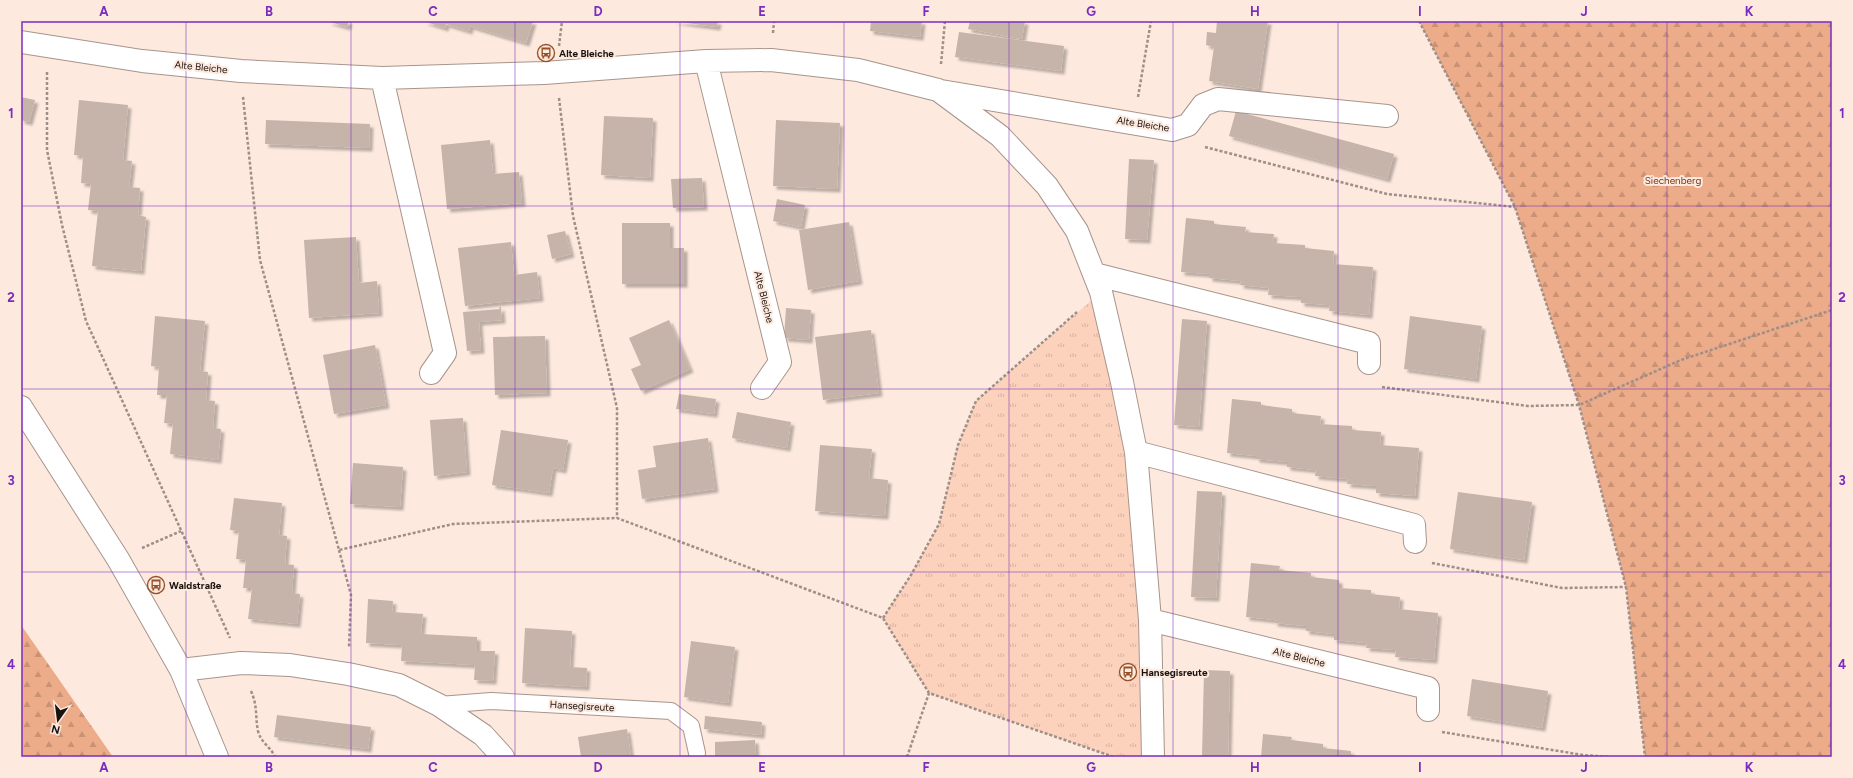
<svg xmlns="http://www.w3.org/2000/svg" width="1853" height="778" font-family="Figtree,sans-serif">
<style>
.forest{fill:url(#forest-firs)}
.park{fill:url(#park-tufts)}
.building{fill:#c6b3a9;filter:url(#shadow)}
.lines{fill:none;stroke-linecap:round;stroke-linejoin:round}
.service-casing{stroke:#a7958c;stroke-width:18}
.minor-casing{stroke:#a7958c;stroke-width:24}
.path{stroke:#9e8f88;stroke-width:2.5;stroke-dasharray:3 2;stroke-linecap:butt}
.service{stroke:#fff;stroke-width:16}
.minor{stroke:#fff;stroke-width:22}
.grid{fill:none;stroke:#7b2cbf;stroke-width:1;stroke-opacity:0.55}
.labels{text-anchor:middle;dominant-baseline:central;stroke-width:4;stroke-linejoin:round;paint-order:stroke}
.poi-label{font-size:10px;font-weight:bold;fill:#19120f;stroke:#fde9de;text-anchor:start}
.street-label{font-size:10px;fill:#19120f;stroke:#fde9de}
.park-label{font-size:10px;fill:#743915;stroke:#fde9de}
.neatline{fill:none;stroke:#7b2cbf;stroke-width:1.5}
.grid-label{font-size:13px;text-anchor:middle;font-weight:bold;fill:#7b2cbf}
</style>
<defs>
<pattern id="forest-firs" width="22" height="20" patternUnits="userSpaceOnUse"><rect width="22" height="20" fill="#ecab89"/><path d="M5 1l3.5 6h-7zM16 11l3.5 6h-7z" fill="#ca9275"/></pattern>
<pattern id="park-tufts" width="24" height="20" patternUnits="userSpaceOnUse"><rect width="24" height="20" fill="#fcd2bd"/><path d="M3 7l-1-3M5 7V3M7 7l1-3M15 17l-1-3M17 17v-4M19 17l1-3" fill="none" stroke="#d7b3a1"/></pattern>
<filter id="shadow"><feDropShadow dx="3.5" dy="3.5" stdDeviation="1" flood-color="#0004"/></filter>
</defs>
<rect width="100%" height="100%" fill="#fde9de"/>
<path class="forest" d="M1419 21H1832V757H1645L1626 587 1579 405 1515 207Z
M21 625 113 757H21Z"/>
<path class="park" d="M1101 292 1122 382 1153 757H1114L929 693 883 618 911 575 939 524 958 445 976 401Z"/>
<path class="building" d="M327 21H349L347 27Z
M423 21H533L526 43 470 26 469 31 446 24 445 28Z
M672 21H718L717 27Z
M871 21H922L920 37 870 31Z
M970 21H1025L1022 39 968 29Z
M1217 21H1268L1258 89 1209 81 1214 47 1206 45 1207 32 1216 33Z
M959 32 1064 46 1061 71 955 57Z
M21 97 35 100 29 122 21 120Z
M79 100 128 105 123 160 132 161 129 187 140 188 138 215 146 217 141 271 92 266 98 211 88 210 91 184 81 183 83 156 74 155Z
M1236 111 1394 154 1387 179 1229 136Z
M604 116 653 118 650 178 601 175Z
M266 120 370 124 369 148 265 144Z
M776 120 840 123 837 189 773 186Z
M490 140 493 174 519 172 522 203 447 209 441 145Z
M1129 159 1154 160 1147 240 1125 239Z
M702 178 704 207 673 208 671 179Z
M777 199 805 205 801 227 773 221Z
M1186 218 1214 221V224L1246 227 1245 232 1274 234 1273 243 1305 245V248L1334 251 1333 264 1373 267 1369 315 1329 311 1330 305 1301 303V297L1268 295 1269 288 1240 285 1241 281 1209 278V274L1181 272Z
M849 222 859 281 808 290 799 230Z
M622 223H670V248H684V284H622Z
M565 231 571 254 552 259 547 235Z
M356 237 359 283 377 281 379 313 309 318 304 240Z
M511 242 514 275 537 272 540 298 465 306 458 248Z
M499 307H501L502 320 479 322 481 350 467 351 463 312 500 309Z
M786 308 811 310 809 340 784 338Z
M155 316 205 321 200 371 208 372 206 400 215 401 213 428 221 429 218 460 170 454 173 424 164 423 167 395H157L159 367 151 366Z
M1410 316 1482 326 1476 379 1404 369Z
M1182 319 1207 321 1199 427 1174 425Z
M669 320 690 369 641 391 631 369 641 365 629 338Z
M871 330 879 393 823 400 815 337Z
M545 336 547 393 495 395 493 337Z
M375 345 386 405 334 414 323 355Z
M679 394 716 399 714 414 676 409Z
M1232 399 1261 402V405L1292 409V413L1321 416 1320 424 1352 426V430L1381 432 1380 445 1419 448 1415 496 1376 493V486L1347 484 1348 479 1315 476 1316 470 1287 467V462L1256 459V456L1227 453Z
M737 412 791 422 787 448 732 438Z
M463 418 467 472 434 476 430 420Z
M501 430 568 440 563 470 553 468 549 493 492 485Z
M708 438 715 489 642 499 638 470 656 467 653 446Z
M820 445 872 449 869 478 888 480 885 516 815 511Z
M353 463 403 467 400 507 350 504Z
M1197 491 1222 492 1216 598 1191 597Z
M1458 492 1532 502 1524 560 1450 549Z
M234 498 282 503 279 535 287 536 285 564 294 565 292 593 300 594 297 624 248 619 252 588H243L246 560 236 559 239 531 230 530Z
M1251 563 1280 566 1279 570 1311 573V577L1339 580V588L1371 590V594L1400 597 1399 609 1438 613 1434 660 1395 657 1396 650 1366 648 1367 643 1334 640V634L1306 631V626L1274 623 1275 620 1246 617Z
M368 599 393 601 392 612 423 614 421 634 477 637V651H495L493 681 474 680 475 665 401 661 402 645 366 643Z
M525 628 572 631 570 667 587 668 586 687 522 683Z
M691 641 735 647 728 703 684 697Z
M1204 670 1230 671 1228 757H1202Z
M1472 679 1548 691 1542 728 1467 716Z
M277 715 371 727 368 749 274 737Z
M705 716 762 722 761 735 704 729Z
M627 729 631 757H581L578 737Z
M1263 734 1292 737 1291 740 1323 744V748L1351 751V757H1261Z
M755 740 756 757H715V742Z"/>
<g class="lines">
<g class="service-casing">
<path id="service" d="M439 705 491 701 671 711 691 726 697 753"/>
</g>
<g class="minor-casing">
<path id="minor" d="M21 42 142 61 241 71 382 78 544 73 706 61 771 60 858 70 938 90 1000 136 1047 186 1077 231 1101 292 1122 382 1136 452 1150 620 1153 757
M706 61 780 362 762 388
M382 78 445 353 431 373
M941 91 1172 130 1188 125 1203 105 1218 99 1387 116
M1094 274 1369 343V363
M21 407 118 559 181 670 217 757
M1136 452 1414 525 1415 542
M1150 620 1428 688V710
M181 670 241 663 290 665 348 674 399 685 439 705 483 735 503 757"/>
</g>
<path class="path" d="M1419 21 1515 207 1579 405 1626 587 1645 757
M773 33 774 21
M559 46 562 21
M941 64 945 21
M47 72V150L62 225 86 321 230 638
M243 97 260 260 339 550 453 524 617 518 883 618 929 693 1114 757
M1138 97 1151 21
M559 98 573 216 617 408V518
M1205 147 1387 194 1515 207
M1382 387 1528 406 1579 405 1681 360 1832 310
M142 548 181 531
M339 550 351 595 349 648
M1432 563 1562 588 1626 587
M883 618 911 575 939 524 958 445 976 401 1077 312
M251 691C258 707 255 716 258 731 261 743 271 747 275 757
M1442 732 1583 755 1610 757
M907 757 929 693"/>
<use href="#service" class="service"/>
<use href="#minor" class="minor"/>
</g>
<path class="grid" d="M186 21V757M351 21V757M515 21V757M680 21V757M844 21V757M1009 21V757M1173 21V757M1338 21V757M1502 21V757M1667 21V757M21 206H1832M21 389H1832M21 572H1832"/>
<defs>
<g id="bus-ring" transform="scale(0.9)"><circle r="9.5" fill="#fde9de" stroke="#965128" stroke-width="1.5"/><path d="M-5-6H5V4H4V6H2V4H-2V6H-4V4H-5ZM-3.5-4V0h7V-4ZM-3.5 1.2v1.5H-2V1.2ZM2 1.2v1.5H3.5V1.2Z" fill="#965128"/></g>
</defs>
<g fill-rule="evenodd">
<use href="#bus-ring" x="546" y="53"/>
<use href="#bus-ring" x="156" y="585"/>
<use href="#bus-ring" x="1128" y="672"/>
</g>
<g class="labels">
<g class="poi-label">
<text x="559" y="53">Alte Bleiche</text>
<text x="169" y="585">Waldstraße</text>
<text x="1141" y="672">Hansegisreute</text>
</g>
<g class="street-label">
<text transform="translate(201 67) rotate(6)">Alte Bleiche</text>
<text transform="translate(1143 124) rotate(9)">Alte Bleiche</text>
<text transform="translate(764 297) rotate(76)">Alte Bleiche</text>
<text transform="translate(1299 657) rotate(14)">Alte Bleiche</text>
<text transform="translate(582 706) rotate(3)">Hansegisreute</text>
</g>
<g class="park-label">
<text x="1673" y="180">Siechenberg</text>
</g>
</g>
<rect width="1853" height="778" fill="none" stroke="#fde9de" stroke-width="44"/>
<g transform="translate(58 720) rotate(194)" stroke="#fde9de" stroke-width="3" paint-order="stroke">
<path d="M0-3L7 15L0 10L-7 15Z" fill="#19120f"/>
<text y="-6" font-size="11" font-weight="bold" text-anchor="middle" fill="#19120f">N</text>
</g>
<rect x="22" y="22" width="1809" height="734" class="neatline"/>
<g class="grid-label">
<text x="104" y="16">A</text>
<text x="269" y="16">B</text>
<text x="433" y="16">C</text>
<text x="598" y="16">D</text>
<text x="762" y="16">E</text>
<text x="926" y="16">F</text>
<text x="1091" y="16">G</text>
<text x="1255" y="16">H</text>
<text x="1420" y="16">I</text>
<text x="1584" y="16">J</text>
<text x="1749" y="16">K</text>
<text x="11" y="118">1</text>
<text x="1842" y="118">1</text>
<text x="11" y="302">2</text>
<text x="1842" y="302">2</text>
<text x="11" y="485">3</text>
<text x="1842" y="485">3</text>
<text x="11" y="669">4</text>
<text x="1842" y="669">4</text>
<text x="104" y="772">A</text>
<text x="269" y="772">B</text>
<text x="433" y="772">C</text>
<text x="598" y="772">D</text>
<text x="762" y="772">E</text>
<text x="926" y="772">F</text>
<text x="1091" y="772">G</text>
<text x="1255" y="772">H</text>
<text x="1420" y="772">I</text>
<text x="1584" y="772">J</text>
<text x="1749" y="772">K</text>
</g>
</svg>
